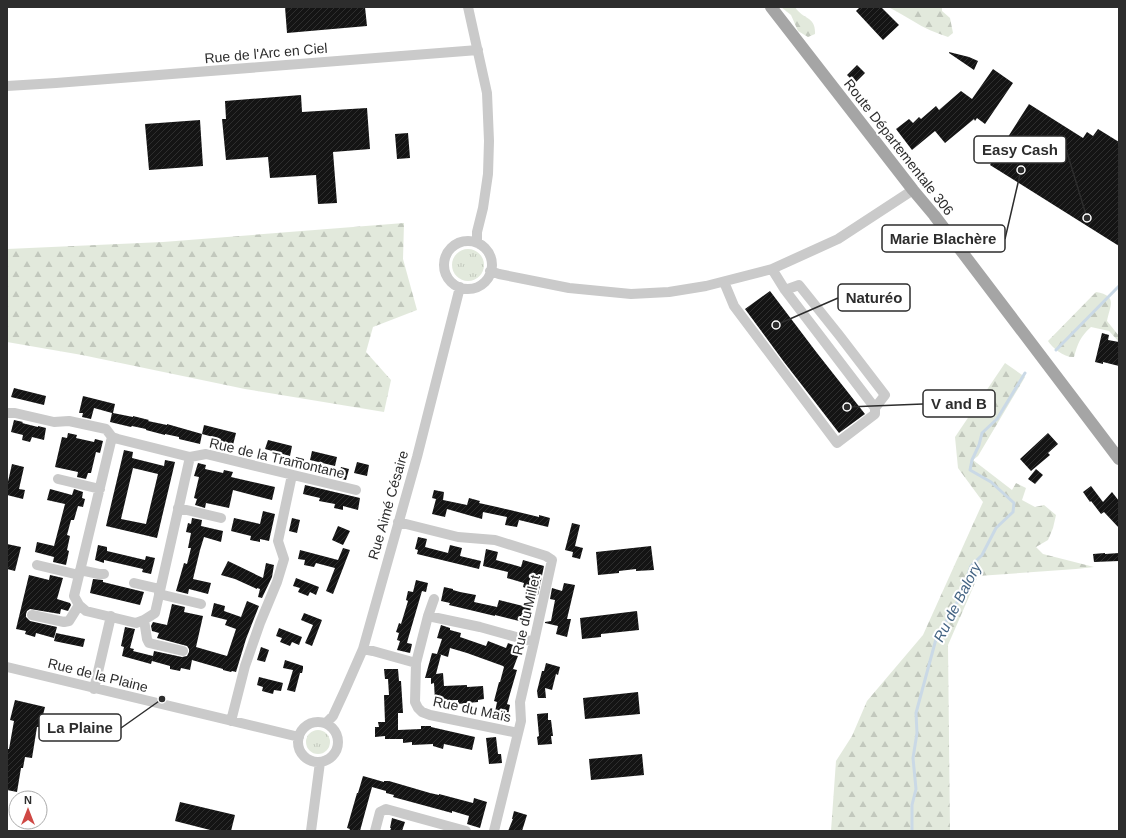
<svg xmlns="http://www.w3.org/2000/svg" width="1126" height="838" font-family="Arial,sans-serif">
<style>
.grass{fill:url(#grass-tufts)}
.forest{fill:url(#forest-firs)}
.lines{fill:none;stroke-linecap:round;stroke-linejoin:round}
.stream{stroke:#cad9e6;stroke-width:3}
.building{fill:url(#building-hatch);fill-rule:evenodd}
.minor{stroke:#cacaca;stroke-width:10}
.major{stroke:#a5a5a5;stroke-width:12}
.labels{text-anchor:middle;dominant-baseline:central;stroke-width:4;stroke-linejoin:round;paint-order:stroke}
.street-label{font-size:14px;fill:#2d2d2d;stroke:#fff}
.water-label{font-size:15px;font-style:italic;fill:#456584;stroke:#fff}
.leader{fill:none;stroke:#2d2d2d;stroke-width:1.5}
.callout-dot{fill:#2d2d2d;stroke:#fff;stroke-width:1.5}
.callout{fill:#fff;stroke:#2d2d2d;stroke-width:1.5}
.callout-label{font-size:15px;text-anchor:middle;font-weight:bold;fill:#2d2d2d}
</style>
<defs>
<pattern id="grass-tufts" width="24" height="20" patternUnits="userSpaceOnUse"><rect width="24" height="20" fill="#e2e9dc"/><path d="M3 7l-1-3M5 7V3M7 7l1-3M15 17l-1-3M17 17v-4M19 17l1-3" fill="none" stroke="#c2c8bd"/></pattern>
<pattern id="forest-firs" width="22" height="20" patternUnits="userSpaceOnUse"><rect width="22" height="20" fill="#e2e9dc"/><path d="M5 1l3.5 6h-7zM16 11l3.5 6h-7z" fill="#c2c8bd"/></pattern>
<pattern id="building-hatch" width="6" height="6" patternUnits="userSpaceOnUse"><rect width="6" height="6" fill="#141414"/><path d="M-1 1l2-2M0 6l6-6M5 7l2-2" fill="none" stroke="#2e2e2e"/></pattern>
</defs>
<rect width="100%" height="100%" fill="#fff"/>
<path class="grass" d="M452 265a16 16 0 1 1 32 0a16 16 0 1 1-32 0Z
M306 742a12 12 0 1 1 24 0a12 12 0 1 1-24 0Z"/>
<path class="forest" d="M781 7H795C803 20 816 16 815 34L808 37 798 31 791 15Z
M888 7H942V11L950 18 953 33 948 37C936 33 924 28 913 21 904 16 897 11 888 7Z
M404 223 403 259 417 310 373 327 366 352 391 380 384 412 245 389 82 355 7 342V249L163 242Z
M1096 292C1118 296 1110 305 1107 321L1119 336V342L1109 331 1091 327C1080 337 1078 343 1074 357 1065 358 1052 348 1048 341Z
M1005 363 1025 377 978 456 973 460 1012 490 1016 483 1026 488 1022 500 1035 507 1044 505 1056 515 1053 528 1048 540 1036 547 1043 554 1094 567 1076 569 978 576 948 645 950 831H831L836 761 852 736 867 701 923 635 983 502 958 468 955 437Z"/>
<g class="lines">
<path class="stream" d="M1056 350 1119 286
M912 831V805L916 789 913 758 917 733 916 713 936 639 959 599 971 566 982 555 996 528 1013 512 1014 503 991 482 970 470 972 460 979 445 982 433 997 419 1025 373"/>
</g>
<path class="building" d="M285 7H365L367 26 287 33Z
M860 7H881L899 25 883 40 856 11Z
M949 52 969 57 978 61 974 70 949 53Z
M857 65 865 73 855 83 847 75Z
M993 69 1013 83 985 124 977 118 975 121 974 119 945 143 935 131 912 150 896 129 909 119 913 123 919 117 921 119 936 106 939 110 961 91 972 99Z
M301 95 302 112 367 108 370 149 333 152 337 203 318 204 316 175 270 178 268 157 226 160 222 119H226L225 101Z
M1029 104 1083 138 1087 132 1093 136 1098 129 1119 142V246L990 165Z
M200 120 203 166 149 170 145 124Z
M408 133 410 158 397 159 395 134Z
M770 291 817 353 865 414 839 433 784 362 745 309Z
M1102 333 1109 335 1108 340 1119 342V366L1103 362V364L1095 362Z
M14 388 46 396 44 405 11 397Z
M83 396 115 404 113 413 133 417V416L149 420 148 421 167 425V424L202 434 200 444 179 439V437L165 434V435L146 430V429L132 426 131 427 110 422 112 413 94 408 91 419 82 417 83 413H79Z
M14 420 23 422 22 423 38 427V426L46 428 44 440 32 437 30 442 22 440 23 435 11 432Z
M204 425 236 433 232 449 228 448 227 452 218 450 221 439 202 434Z
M68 433 77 435 76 438 94 442 95 439 103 441 100 453 96 452 91 473H88L86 479 77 477 78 472 55 467 62 437 67 438Z
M1048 433 1058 444 1048 453 1050 455 1031 471 1020 459Z
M268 440 292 446 290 456 265 449Z
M124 450 133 452 132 458 164 466 165 460 175 462 157 538 106 526ZM133 468 158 474 146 524 121 519Z
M312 451 337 457 335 466 310 460Z
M296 457 304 459 302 469 293 467Z
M357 462 369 465 367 476 354 473Z
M198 463 206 465 205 469 223 473 224 470 233 472 231 477 275 487 272 500 233 490 229 508 206 503 205 508 195 505 197 499 194 498 199 477 194 476Z
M12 464 24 467 19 489 25 490 23 499 7 495V486Z
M341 467 349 469 346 480 338 478Z
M1036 469 1043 475 1035 484 1028 479Z
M305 485 360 498 358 510 343 506V510L334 508 335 504 319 501 320 498 303 494Z
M1091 486 1103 502 1112 492 1119 501V528L1104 512 1101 514 1091 501 1090 502 1083 492Z
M50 489 72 495 74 489 83 492 82 498 85 499 83 507 78 506 74 520H71L67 535 70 536 67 550 69 551 66 565 53 562 54 557 35 552 37 542 54 546 59 527 65 504 47 500Z
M434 490 444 492 443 500 467 505 469 498 480 501 479 503 497 507 539 517V515L550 518 548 527 519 520 517 527 505 525 507 517 483 512 482 519 447 509 445 517 432 514 436 499 432 498Z
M263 511 275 514 269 541 260 539V542L250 540 251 536 231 531 234 518 260 524Z
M192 518 202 520 201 526 223 531 221 542 204 537 200 550 193 579 211 583 208 594 189 589 188 594 176 591 184 563 187 564 191 548H188L191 533 186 532 188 523 191 524Z
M292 518 300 520 297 533 289 531Z
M572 523 580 525 575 546 583 548 580 559 572 557 573 552 565 550Z
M338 526 350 531 343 545 332 540Z
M418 537 427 539 425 547 448 553 450 545 462 548 460 556 481 561 479 569 417 554 418 550 415 549Z
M7 544 21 547 15 571 7 569Z
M98 545 107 547V551L145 560 146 556 155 558 151 574 142 572 143 569 104 560V563L95 560Z
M651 546 654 570 636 571V569L619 571V573L598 575 596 552Z
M343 548 350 550 333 594 326 591 335 568 316 563 314 567 304 565 305 560 298 559 300 550 338 560Z
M486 549 498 552 496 560 521 567 523 560 544 566 538 595 531 594 532 590 523 587 524 583 507 578 508 572 483 566Z
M1105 553V554L1119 553V561L1094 562 1093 554Z
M228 561 263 578 266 563 274 565 272 577 262 598 258 597 260 589 257 588V589L235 579 221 575Z
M29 575 49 580 50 575 63 578 57 599 70 603 71 605 68 611 61 609 60 614 30 609 27 611 26 614V617L30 621 57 627 54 638 36 633 35 637 25 634 26 631 16 629Z
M296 578 319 587 316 595 310 592 308 596 298 592 300 588 293 586Z
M93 579 103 580V582L144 592 140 605 90 593Z
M416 580 428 583 426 592 422 591 408 639 407 643 412 644 410 653 397 650 400 641 397 640 399 633 396 632 399 623 401 624 408 601 406 600 408 591 413 592Z
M564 583 575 585 567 619H571L567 637 556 634 558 626 545 623V622L551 621 555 600 550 599 552 588 562 591Z
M444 587 453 589V590L460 592 476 595 474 602 497 607 499 600 531 608 527 623 495 615V616L449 605 450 603 441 601Z
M247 601 259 606 246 639 236 672 232 671 231 672 223 670V669L192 660 190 670 181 668 180 671 170 669V666L152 661 153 657 151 664 122 656 124 647 121 646 125 627 135 629 130 648 134 649 133 651 153 656 154 651 182 657 187 656 189 652V649L187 646 157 638 159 633 152 631 151 626 153 622 167 625 172 604 185 607 184 612 203 616 196 647 227 656 236 629 225 625 227 620 211 616 214 603 225 606 224 611 241 617Z
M637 611 639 630 601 634V637L582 639 580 618Z
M304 613 322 620 312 646 305 643 313 625 301 620Z
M441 625 450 628V630L461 633 460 637 486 646 488 641 506 648 508 643 521 648 513 669 517 670 507 704 510 705 508 715 495 712 497 702 494 701 499 682H500L504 667 503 666 467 653 450 648 448 657 439 654 441 655 436 674 443 673 444 686 467 685V687L483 686 484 699 478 700V702L458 704V700L435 701 434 683 431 684V678H425L432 653 437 654 442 639 437 638Z
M279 628 302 637 299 645 292 642 290 646 280 642 282 638 276 636Z
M56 633 85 639 83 647 54 641Z
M261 647 269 650 265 662 257 660Z
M285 660 303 666V669L302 673H300L295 692 287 690 293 670 283 668Z
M546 663 560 667 558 675 556 674 552 690 545 688 546 698H538L537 691 542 671H544Z
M384 669H398L399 681H401L403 713H398V730L421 729V726H431V727L475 737 472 750 444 744 443 749 433 746V744L412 745V742L403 743V739H385V736L375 737V727H379L378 722H385L384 695H389L388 679H385Z
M259 677 283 683 281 691 274 690 273 694 262 691 263 687 257 685Z
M638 692 640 714 585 719 583 698Z
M15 700 45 707 40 727H37L32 758 25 757 23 768H21L17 792 7 790V749H9L14 721 10 720Z
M548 713V720H551L553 736H551L552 744 538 745 537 737 539 736 537 714Z
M496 737 498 754H501L502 763 489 764 486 738Z
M642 754 644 775 591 780 589 759Z
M363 776 384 782V781H389L430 793 439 795V794L473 803 474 798 487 802 480 828 467 824 469 816 452 811V813L393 797 394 795 386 793V791L372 787 360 831H349L350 829 347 828 357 793H358Z
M180 802 235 815 231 831H214L175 821Z
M514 811 527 815 522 831H508L513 819H512Z
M392 818 405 822 402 831H390L391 828H390Z"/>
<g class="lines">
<path class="minor" d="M468 7 487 93 489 141 488 174 483 208 477 232V243
M7 86 56 83 478 50
M444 265a24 24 0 1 1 48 0a24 24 0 1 1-48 0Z
M772 269 785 290 875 408 885 395 839 335 799 285 785 290
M490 271 499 274 569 288 631 294 669 292 706 286 772 269 838 239 913 190
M724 282 734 306 837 443 875 414V408
M7 413H15L54 422 69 421 106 429 112 437 118 439 190 457 206 454 356 490
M112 437 74 596 79 605 86 611 136 623 144 620 155 613 190 457
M58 479 100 489
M178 508 221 518
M398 522 458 537 495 540 546 556 552 560 534 642 520 702 521 721 494 831
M37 565 79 575
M80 570 99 574H104
M134 583 160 589
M159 594 201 604
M32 615 64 622 69 621 79 605
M428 616 434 599
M144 620 147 639 149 643 183 651
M363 649 373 651 416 663
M7 667 299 737
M94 689 111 616
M231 721 245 666 260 623 277 582 284 559 278 541 292 475
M298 742a20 20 0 1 1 40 0a20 20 0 1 1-40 0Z
M326 723 333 716 345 690 363 649 417 457 460 287
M518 733 430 715 422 712 418 708 415 702 416 663 428 616 480 627 534 642
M311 831 320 762
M375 831 380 812 386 809 466 831"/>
<path class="major" d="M771 7 913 190 934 215 1119 459"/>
</g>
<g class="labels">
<g class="street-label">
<text transform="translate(266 53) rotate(-5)">Rue de l'Arc en Ciel</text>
<text transform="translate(899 147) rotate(52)">Route Départementale 306</text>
<text transform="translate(277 458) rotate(13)">Rue de la Tramontane</text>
<text transform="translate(388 505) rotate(-74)">Rue Aimé Césaire</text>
<text transform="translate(526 615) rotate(-77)">Rue du Millet</text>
<text transform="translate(98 675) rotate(14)">Rue de la Plaine</text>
<text transform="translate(472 709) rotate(12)">Rue du Maïs</text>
</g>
<g class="water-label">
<text transform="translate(957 602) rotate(-63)">Ru de Balory</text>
</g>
</g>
<path class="leader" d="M1087 218L1066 149M1021 170L1005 239M776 325L838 298M847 407L923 404M162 699L121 728"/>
<g class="callout-dot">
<circle cx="1087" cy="218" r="4"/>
<circle cx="1021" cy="170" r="4"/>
<circle cx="776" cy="325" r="4"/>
<circle cx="847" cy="407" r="4"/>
<circle cx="162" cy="699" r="4"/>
</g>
<g class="callout">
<rect x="974" y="136" width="92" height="27" rx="4"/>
<rect x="882" y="225" width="123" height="27" rx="4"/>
<rect x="838" y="284" width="72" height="27" rx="4"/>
<rect x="923" y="390" width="72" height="27" rx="4"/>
<rect x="39" y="714" width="82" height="27" rx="4"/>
</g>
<g class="callout-label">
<text x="1020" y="155">Easy Cash</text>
<text x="943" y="244">Marie Blachère</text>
<text x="874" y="303">Naturéo</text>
<text x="959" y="409">V and B</text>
<text x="80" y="733">La Plaine</text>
</g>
<rect width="1126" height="838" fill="none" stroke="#2d2d2d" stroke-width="16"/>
<g transform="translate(28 810)"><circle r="19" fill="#ffffff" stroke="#ababab"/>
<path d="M0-3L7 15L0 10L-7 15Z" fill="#cf4844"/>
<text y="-6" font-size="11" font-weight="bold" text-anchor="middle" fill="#2d2d2d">N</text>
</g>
</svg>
